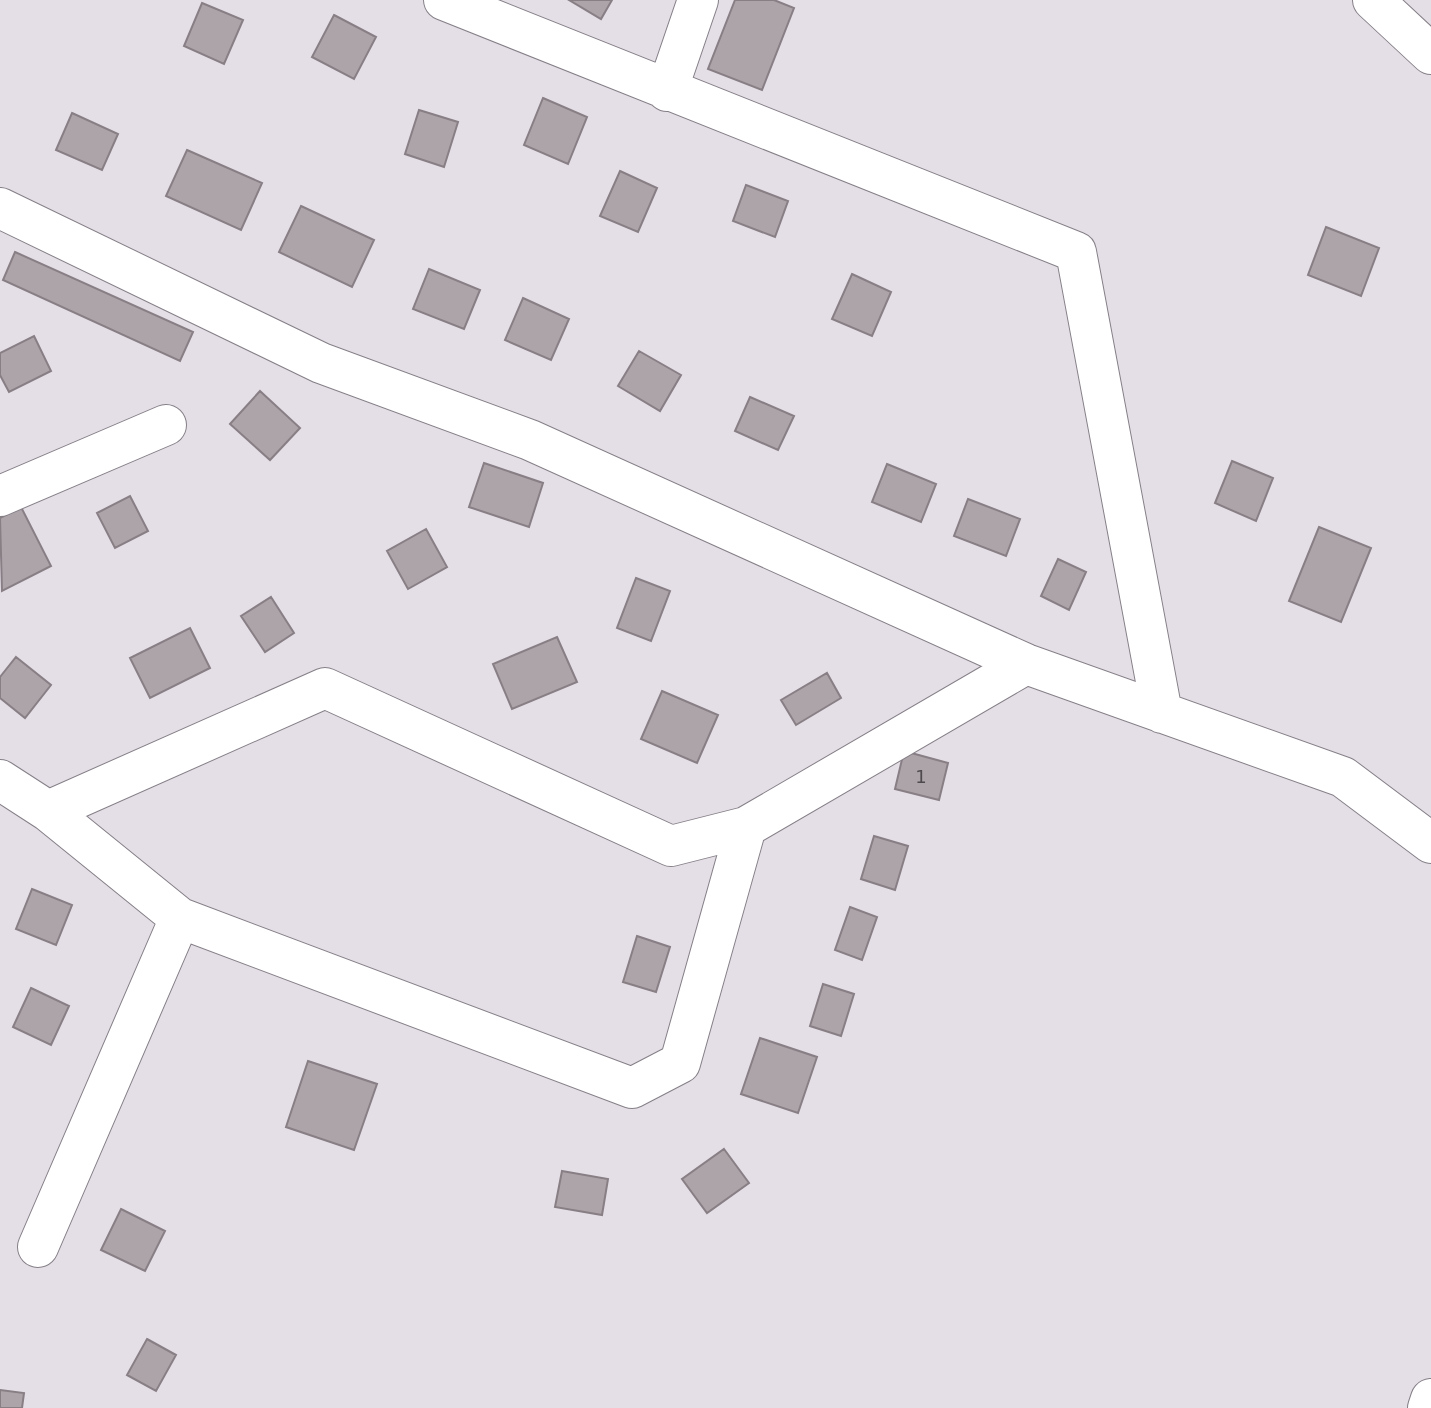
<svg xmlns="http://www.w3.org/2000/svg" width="1431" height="1408" font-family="'DejaVu Sans',sans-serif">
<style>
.building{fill:#ada4aa;stroke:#887f85;stroke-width:2}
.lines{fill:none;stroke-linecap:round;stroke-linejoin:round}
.minor-casing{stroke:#857f87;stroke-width:42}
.minor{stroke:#fff;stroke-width:40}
.labels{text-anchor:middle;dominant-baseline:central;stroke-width:6;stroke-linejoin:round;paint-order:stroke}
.number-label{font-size:18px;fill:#4e494d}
</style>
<rect width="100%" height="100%" fill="#e4dee6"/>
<path class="building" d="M569 0H612L601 19Z
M735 0H774L794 8 762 90 708 69Z
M202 3 243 20 224 64 184 46Z
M334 15 376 37 354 79 312 57Z
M543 98 587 117 568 164 524 145Z
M419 110 458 122 444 167 405 154Z
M72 113 118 134 102 170 56 150Z
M187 150 262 183 241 230 166 196Z
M620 171 657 188 638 232 600 216Z
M746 185 788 201 775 237 733 221Z
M301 206 374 240 352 287 279 252Z
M1326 227 1379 248 1361 296 1308 275Z
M15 252 193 332 180 361 3 280Z
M429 269 480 290 464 329 413 309Z
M852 274 891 292 872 336 832 319Z
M523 298 569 319 551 360 505 340Z
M34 336 51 371 9 392 0 375V353Z
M639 351 681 375 660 411 618 386Z
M260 391 300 428 270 460 230 424Z
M750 397 794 416 778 450 735 431Z
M1232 461 1273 478 1256 521 1215 503Z
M484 463 543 483 529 527 469 507Z
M887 464 936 484 921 522 872 502Z
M130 496 148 531 115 548 97 513Z
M968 499 1020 519 1006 556 954 536Z
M21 507 51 566 2 591 0 518Z
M1319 527 1371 548 1341 622 1289 601Z
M426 529 447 567 408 589 387 551Z
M1058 559 1086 572 1069 610 1041 596Z
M636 578 670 591 651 641 617 628Z
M271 597 294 633 265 652 241 616Z
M190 628 210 668 150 698 130 658Z
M557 637 577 682 512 709 493 664Z
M16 657 51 685 25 718 0 698V677Z
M827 673 841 698 796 725 781 700Z
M662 691 718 715 697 763 641 739Z
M904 751 948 763 939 800 895 789Z
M874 836 908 846 895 890 861 879Z
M32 889 72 905 56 945 16 929Z
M850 907 877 917 862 960 835 950Z
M637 936 670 947 656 992 623 982Z
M823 984 854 994 841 1036 810 1026Z
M31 988 69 1006 51 1045 13 1027Z
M760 1038 817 1057 798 1113 741 1094Z
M308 1061 377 1084 354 1150 286 1127Z
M724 1149 749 1183 707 1213 682 1179Z
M562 1171 608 1179 602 1215 555 1207Z
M121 1209 165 1231 145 1271 101 1250Z
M147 1339 176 1355 156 1391 127 1375Z
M0 1390 24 1393 22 1408H0Z"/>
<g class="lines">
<g class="minor-casing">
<path id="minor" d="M444 0 1076 252 1162 713
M1373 0 1431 54
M667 91 698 0
M0 208 321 363 530 440 1026 664 1343 777 1431 843
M0 496 166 425
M0 780 48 811 180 918 632 1088 680 1063 746 827
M48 811 325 688 671 846 746 827 1026 664
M38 1247 180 918
M1428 1408 1431 1399"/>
</g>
<use href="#minor" class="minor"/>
</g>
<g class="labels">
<g class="number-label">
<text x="921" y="776">1</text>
</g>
</g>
</svg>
